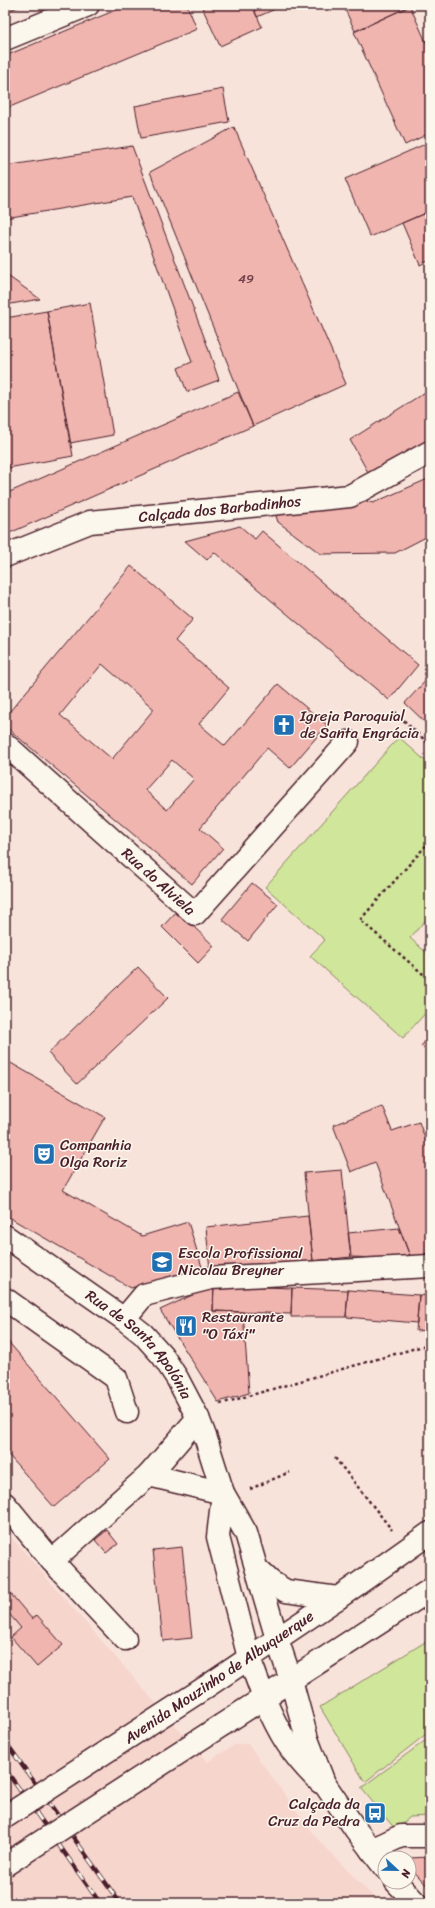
<svg xmlns="http://www.w3.org/2000/svg" width="435" height="1908" font-family="Sriracha,sans-serif">
<style>
.built{fill:#f6d5cd}
.green{fill:#cfe69b;stroke:#8c8263}
.building{fill:#f0b5af;stroke:#4a1f2b;fill-rule:evenodd}
.lines{fill:none;stroke-linecap:round;stroke-linejoin:round}
.minor-casing{stroke:#4a1f2b;stroke-width:25}
.major-casing{stroke:#4a1f2b;stroke-width:25}
.path{stroke:#4a1f2b;stroke-width:2.5;stroke-dasharray:3 3;stroke-linecap:butt}
.minor{stroke:#fbf7ec;stroke-width:22}
.major{stroke:#fbf7ec;stroke-width:22}
.rail-casing{stroke:#4a1f2b;stroke-width:4.5}
.rail{stroke:#fbf7ec;stroke-width:3;stroke-dasharray:9;stroke-linecap:butt}
.major-bridge-casing{stroke:#4a1f2b;stroke-width:25;stroke-linecap:butt}
.major-bridge{stroke:#fbf7ec;stroke-width:22}
.labels{text-anchor:middle;dominant-baseline:central;stroke-width:3;stroke-linejoin:round;paint-order:stroke}
.number-label{font-size:13px;fill:#74444c}
.street-label{font-size:15px;fill:#4a1f2b;stroke:#fbf7ec}
.poi-label{font-size:15px;fill:#4a1f2b;stroke:#fbf7ec;text-anchor:start}
</style>
<rect width="100%" height="100%" fill="#f8e3da"/>
<filter id="ink" filterUnits="userSpaceOnUse"><feTurbulence type="fractalNoise" baseFrequency=".025" numOctaves="2"/><feDisplacementMap in="SourceGraphic" scale="8" xChannelSelector="R" yChannelSelector="G"/><feConvolveMatrix kernelMatrix="1 2 1 2 8 2 1 2 1" color-interpolation-filters="sRGB"/></filter>
<g filter="url(#ink)">
<path class="built" d="M5 1530 207 1762 236 1744H248L314 1835 379 1903H5Z"/>
<path class="green" d="M399 737 430 765V915L410 938 430 956V1008L403 1038 310 956 325 940 265 887Z
M430 1639V1731L365 1782 320 1707Z
M430 1737V1816L410 1817 396 1830 361 1788Z"/>
<path class="building" d="M5 5H23L5 12Z
M128 5H187L197 29 5 109V56Z
M201 5H252L262 27 220 46Z
M252 5H284L257 17Z
M343 5H409L410 6 355 31Z
M410 6 430 51V133L405 145 354 32Z
M223 89 229 122 141 138 135 106Z
M234 127 346 384 253 426 150 172Z
M430 142V211L370 237 345 179Z
M132 146 206 342 219 380 187 392 178 368 192 362 132 197 5 218V166Z
M430 211V260L420 265 402 223Z
M5 274 40 299 5 305Z
M90 303 113 435 70 443 47 311Z
M47 311 73 456 8 468 5 454V318Z
M430 389V445L373 481 350 440Z
M238 392 253 426 5 535V494Z
M430 478V535L395 553 321 554 278 522 272 504 350 496 373 503Z
M240 526 255 539 262 531 418 665 389 700 214 552 207 560 185 541Z
M131 566 193 619 175 641 229 688 199 724 225 746 278 684 327 725 290 768 267 748 200 828 223 848 192 884 5 726V717ZM102 664 154 709 112 759 60 715ZM172 760 194 779 167 810 145 790Z
M430 676V727L405 703Z
M252 883 278 904 248 941 222 919Z
M177 911 214 946 198 963 162 927Z
M138 967 168 998 77 1084 48 1053Z
M430 1036V1055L421 1046Z
M9 1062 105 1117 63 1190 142 1236 188 1222 202 1267 131 1288 5 1215V1069Z
M382 1106 392 1131 419 1122 430 1152V1252L411 1259 375 1162 351 1172 333 1125Z
M342 1170 351 1257 313 1261 304 1173Z
M308 1216 313 1261 210 1271 206 1227Z
M399 1228 411 1259 351 1257 348 1233Z
M214 1285 292 1288 291 1314 213 1311Z
M214 1285 213 1311 243 1312 249 1393 218 1402 160 1310Z
M292 1288 348 1290 346 1317H291Z
M348 1290 419 1295 417 1323 346 1317Z
M419 1295 430 1296V1330L416 1331Z
M5 1338 110 1459 54 1507 5 1451Z
M107 1530 118 1544 106 1553 95 1540Z
M182 1547 192 1638 163 1641 153 1550Z
M5 1587 32 1619 37 1615 63 1645 37 1667 11 1637 21 1628 5 1609Z
M430 1857V1889L409 1866V1858Z"/>
<g class="lines">
<g class="minor-casing">
<g id="minor">
<path d="M5 39 88 5"/>
<path id="s1" d="M5 556 90 522 350 496 430 452"/>
<path id="s2" d="M5 744 195 914 348 742"/>
<path id="s3" d="M5 1236 124 1319 143 1334 162 1355 177 1378 198 1418 206 1439 223 1493 246 1533 277 1639"/>
<path d="M5 1299 116 1378 127 1412"/>
<path d="M124 1319 144 1295 211 1278 430 1266"/>
<path d="M149 1475 223 1493"/>
<path d="M223 1493 218 1537 249 1658"/>
<path d="M5 1504 52 1561 149 1475 198 1418"/>
<path d="M52 1561 125 1639"/>
<path d="M257 1569 271 1582 286 1591 338 1598"/>
<path d="M291 1680 307 1739 324 1783 356 1830 385 1868"/>
<path d="M264 1698C279 1734 292 1755 320 1782"/>
<path d="M371 1850 401 1836H430"/>
<path d="M396 1882 416 1903"/>
</g>
</g>
<g class="major-casing">
<path id="major" d="M277 1639 291 1680
M249 1658 264 1698
M203 1689 338 1598 430 1533
M222 1725 430 1590"/>
</g>
<path class="path" d="M395 712 430 745
M430 841 360 920 430 980
M220 1404 430 1344
M335 1458 392 1530
M250 1489 290 1472"/>
<use href="#minor" class="minor"/>
<use href="#major" class="major"/>
<g class="rail-casing">
<path id="rail" d="M5 1741 120 1903
M5 1769 100 1903"/>
</g>
<use href="#rail" class="rail"/>
<g class="major-bridge-casing">
<path id="major-bridge" d="M5 1817 203 1689
M5 1865 222 1725"/>
</g>
<use href="#major-bridge" class="major-bridge"/>
</g>
</g>
<defs>
<g id="church-square" transform="scale(1.15)"><rect x="-9" y="-9" width="18" height="18" rx="4" fill="#1f6fb2" stroke="#fbf7ec"/><path d="M-1.2-6h2.4v3.5h3.3v2.4h-3.3V6h-2.4V-.1h-3.3v-2.4h3.3Z" fill="#fff"/></g>
<g id="theatre-square" transform="scale(1.15)"><rect x="-9" y="-9" width="18" height="18" rx="4" fill="#1f6fb2" stroke="#fbf7ec"/><path d="M-5-5.5Q0-4 5-5.5V0Q5 5 0 6Q-5 5-5 0ZM-3.3-2.5H-1v1.5H-3.3ZM1-2.5H3.3v1.5H1ZM-2.8 1Q0 5.5 2.8 1Z" fill="#fff"/></g>
<g id="school-square" transform="scale(1.15)"><rect x="-9" y="-9" width="18" height="18" rx="4" fill="#1f6fb2" stroke="#fbf7ec"/><path d="M0-5L7-2L0 1L-7-2ZM-4 1L0 2.5L4 1V4Q0 6-4 4Z" fill="#fff"/></g>
<g id="restaurant-square" transform="scale(1.15)"><rect x="-9" y="-9" width="18" height="18" rx="4" fill="#1f6fb2" stroke="#fbf7ec"/><path d="M-5-6h1v4h1v-4h1v4h1v-4h1v5L-1.5 .5V6h-2V.5L-5-1ZM5-6V6H3V1.5H1.5Q1.5-4 5-6Z" fill="#fff"/></g>
<g id="bus-square" transform="scale(1.15)"><rect x="-9" y="-9" width="18" height="18" rx="4" fill="#1f6fb2" stroke="#fbf7ec"/><path d="M-5-6H5V4H4V6H2V4H-2V6H-4V4H-5ZM-3.5-4V0h7V-4ZM-3.5 1.2v1.5H-2V1.2ZM2 1.2v1.5H3.5V1.2Z" fill="#fff"/></g>
</defs>
<g fill-rule="evenodd">
<use href="#church-square" x="284" y="725"/>
<use href="#theatre-square" x="44" y="1154"/>
<use href="#school-square" x="162" y="1262"/>
<use href="#restaurant-square" x="186" y="1326"/>
<use href="#bus-square" x="375" y="1813"/>
</g>
<g class="labels">
<g class="number-label">
<text x="246" y="278">49</text>
</g>
<g class="street-label">
<text stroke="none"><textPath href="#s1" startOffset="222">Calçada dos Barbadinhos</textPath></text>
<text stroke="none"><textPath href="#s2" startOffset="206">Rua do Alviela</textPath></text>
<text stroke="none"><textPath href="#s3" startOffset="174">Rua de Santa Apolónia</textPath></text>
<text transform="translate(219 1677) rotate(-34)">Avenida Mouzinho de Albuquerque</text>
</g>
<g class="poi-label">
<text x="300" y="716">Igreja Paroquial<tspan x="300" dy="17">de Santa Engrácia</tspan></text>
<text x="60" y="1145">Companhia<tspan x="60" dy="17">Olga Roriz</tspan></text>
<text x="178" y="1253">Escola Profissional<tspan x="178" dy="17">Nicolau Breyner</tspan></text>
<text x="202" y="1317">Restaurante<tspan x="202" dy="17">"O Táxi"</tspan></text>
<text x="360" y="1804" text-anchor="end">Calçada da<tspan x="360" dy="17">Cruz da Pedra</tspan></text>
</g>
</g>
<rect width="435" height="1908" fill="none" stroke="#fbf7ec" stroke-width="20"/>
<rect x="10" y="10" width="415" height="1888" fill="none" stroke="#4a1f2b" stroke-width="1.5" filter="url(#ink)"/>
<g transform="translate(397 1870) rotate(112)"><circle r="19" fill="#fbf7ec" stroke="#b4a19f"/>
<path d="M0-3L7 15L0 10L-7 15Z" fill="#1f6fb2"/>
<text y="-6" font-size="11" font-weight="bold" text-anchor="middle" fill="#4a1f2b">N</text>
</g>
</svg>
